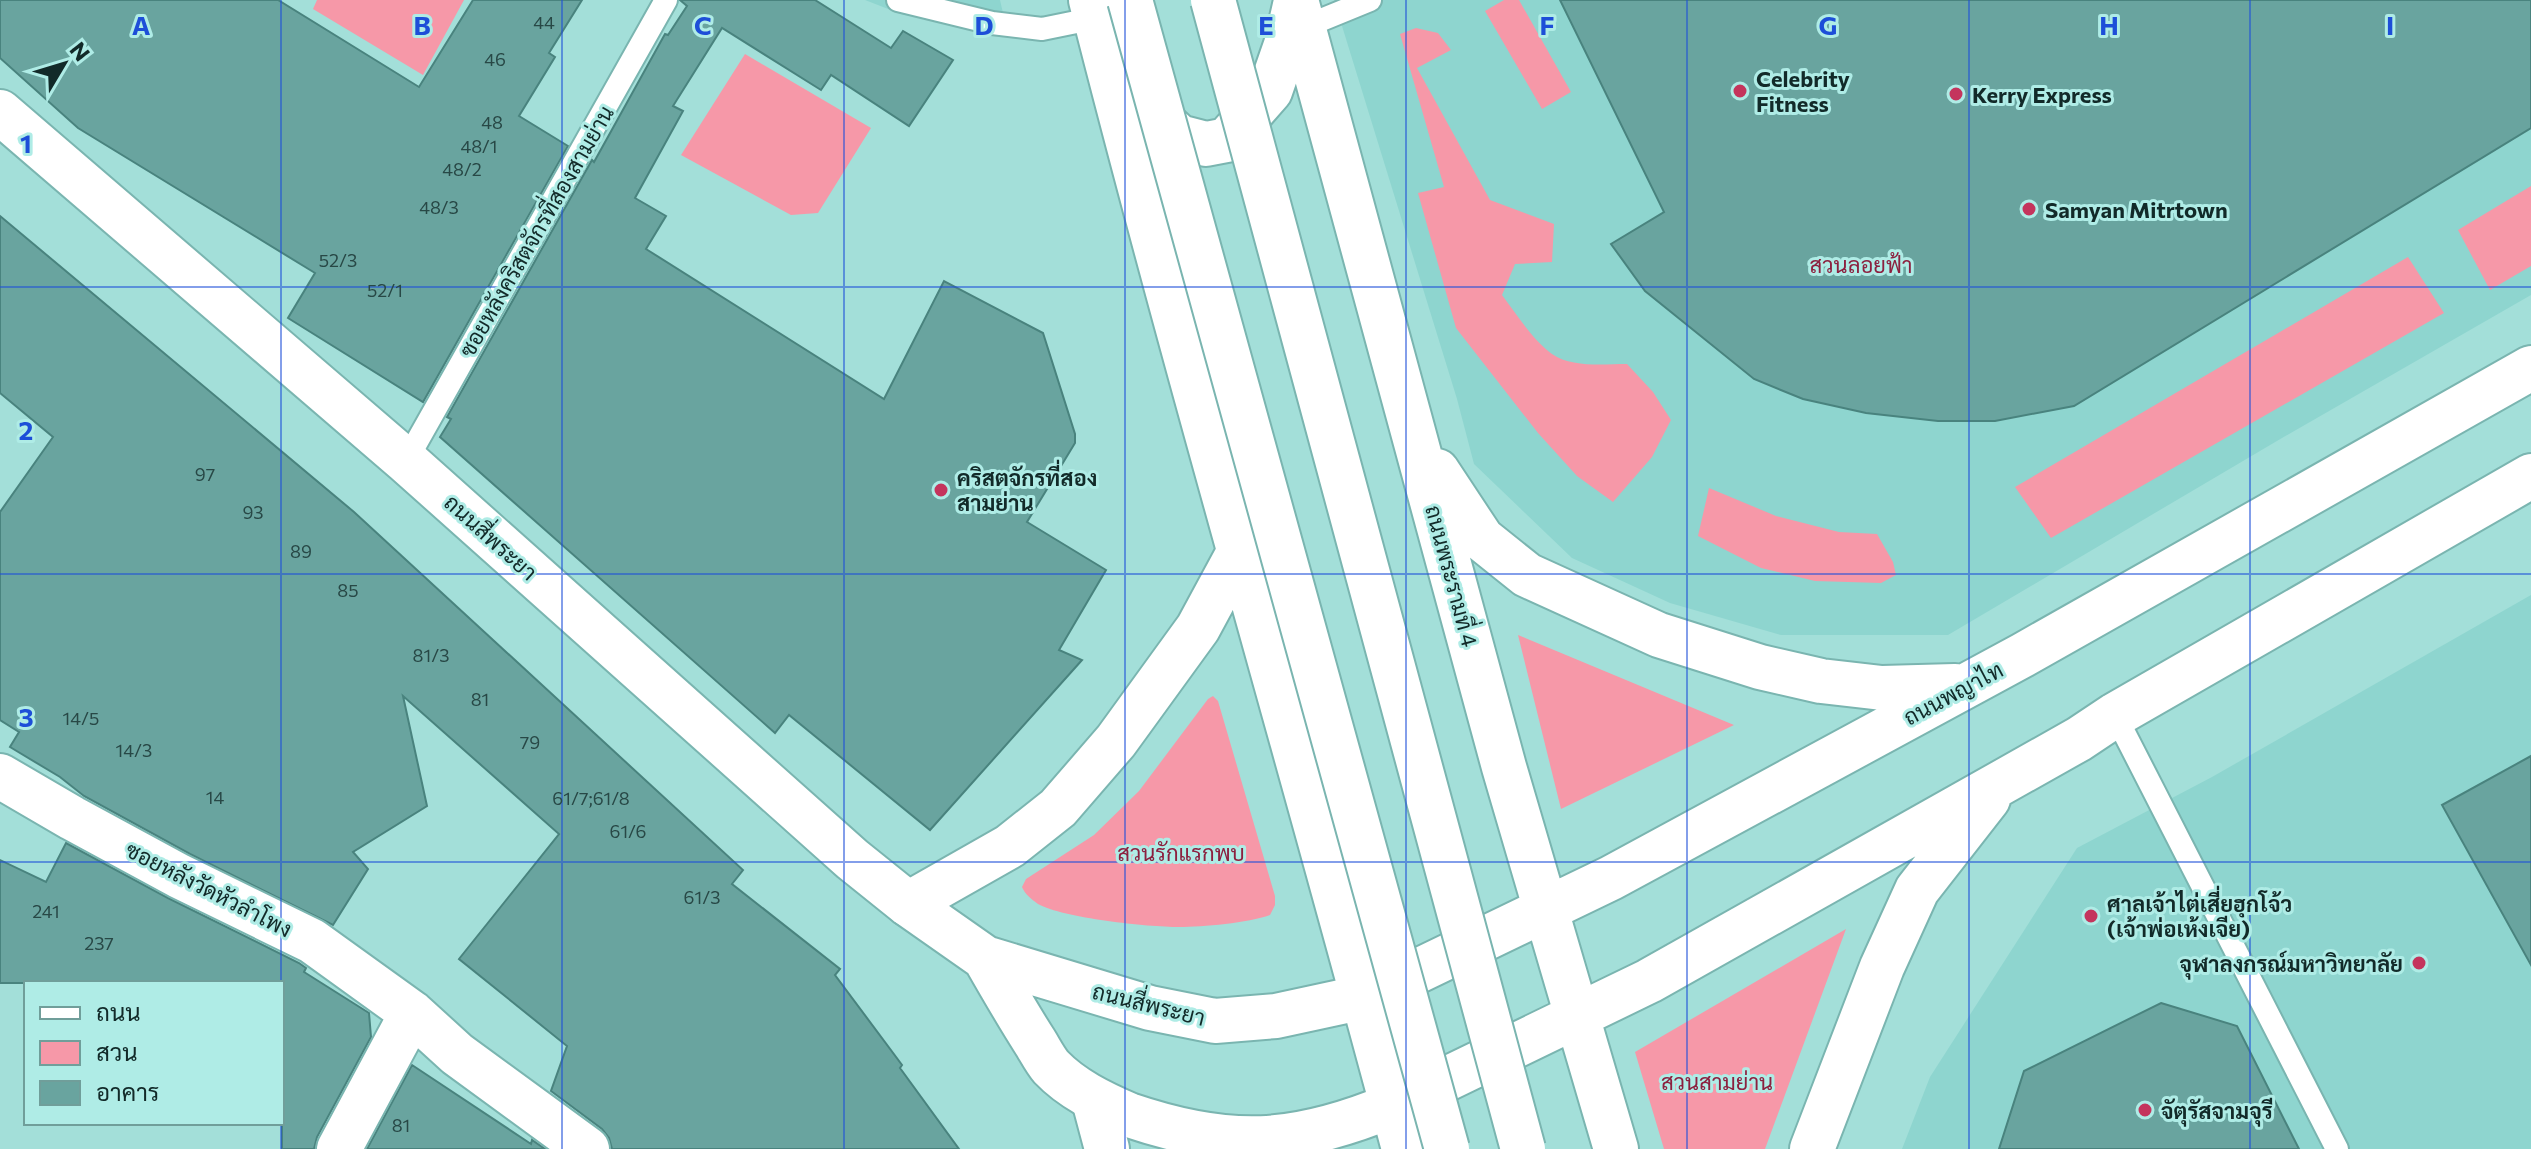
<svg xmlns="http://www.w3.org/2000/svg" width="2531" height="1149" font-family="Commissioner,Sarabun,sans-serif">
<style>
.built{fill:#8ed5cf}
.green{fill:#f698a8}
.building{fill:#69a49f;stroke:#49837e;stroke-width:2}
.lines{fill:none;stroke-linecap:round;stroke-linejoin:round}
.service-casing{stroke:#7ab5b0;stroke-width:26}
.minor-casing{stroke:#7ab5b0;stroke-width:48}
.secondary-casing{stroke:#7ab5b0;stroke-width:48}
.primary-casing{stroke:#7ab5b0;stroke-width:48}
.service{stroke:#fff;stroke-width:22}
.minor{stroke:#fff;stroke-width:44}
.secondary{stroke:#fff;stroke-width:44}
.primary{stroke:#fff;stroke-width:44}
.primary-bridge-casing{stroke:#7ab5b0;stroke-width:48;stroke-linecap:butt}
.primary-bridge{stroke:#fff;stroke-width:44}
.grid{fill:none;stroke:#1d4ed8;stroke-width:2;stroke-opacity:0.55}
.poi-dot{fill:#c4355d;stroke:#afece6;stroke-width:3}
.labels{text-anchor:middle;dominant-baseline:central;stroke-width:6;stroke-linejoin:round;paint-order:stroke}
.number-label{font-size:18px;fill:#284846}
.poi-label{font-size:22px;font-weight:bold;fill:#122a29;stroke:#afece6;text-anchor:start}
.street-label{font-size:22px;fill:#122a29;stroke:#afece6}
.park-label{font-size:22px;fill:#8c203f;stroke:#afece6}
.grid-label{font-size:26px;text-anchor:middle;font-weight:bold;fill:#1d4ed8;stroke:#afece6;stroke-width:6;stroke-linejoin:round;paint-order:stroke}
</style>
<rect width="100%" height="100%" fill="#a3dfd9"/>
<path class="built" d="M865 0H1000L1003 13 1000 35 901 14Z
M1334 0H2531V295L2282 438 1948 635H1781L1670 603 1572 558 1474 464 1457 399Z
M2531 595V1149H1902L1930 1077 2077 848 2212 777Z"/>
<path class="green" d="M317 0H464L423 75 313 9Z
M1504 0H1519L1571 92 1542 109 1485 11Z
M1416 28 1438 33 1451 50 1417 68 1490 200 1554 224 1552 262 1515 264 1502 295C1517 315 1532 339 1552 354 1572 368 1604 364 1627 364L1653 392 1671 420 1652 457 1613 502 1577 476 1538 433 1456 328 1418 193 1444 187 1400 34Z
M745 54 871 128 818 213 791 215 681 155Z
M2531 186V266L2490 290 2458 230Z
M2408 257 2444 313 2051 538 2015 487Z
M1709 488 1776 516 1839 532 1877 534 1893 562 1896 575 1881 583 1815 581 1761 568 1698 536Z
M1518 635 1734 725 1561 809Z
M1213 696 1218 701 1275 896V905L1270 915C1248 923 1203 927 1179 927 1148 927 1063 918 1038 904 1031 899 1025 894 1022 887L1026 879 1094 835 1139 791 1208 699Z
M1846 929 1765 1149H1664L1635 1052Z"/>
<path class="building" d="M0 0H278L419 87 473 0H582L549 53 555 57 519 116 568 146 423 402 288 318 315 273 78 128 0 58Z
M680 0H815L891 48 903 31 953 60 909 126 831 75 821 90 722 28 673 106 683 111 635 198 666 216 646 249 884 399 944 281 1043 333 1075 434V443L1027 522 1106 570 1059 650 1082 660 930 830 789 715 775 733 440 437 451 419 447 417 592 160 594 162 665 34 668 35 687 6Z
M1560 0H2531V128L2074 406 1995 421H1938L1866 413 1803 399 1754 379 1645 291 1611 244 1664 212Z
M0 216 354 512 743 870 732 884 840 969 835 975 902 1065 900 1068 959 1149H612L609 1138 602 1129 551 1091 567 1046 459 959 559 834 403 696 427 806 353 852 368 869 333 925 190 854 84 796 60 777 10 747 19 732 0 720V512L53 437 0 393Z
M2531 756V965L2442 805Z
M66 843 168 898 299 963 306 968 304 972 369 1013 371 1037 317 1137 314 1149H282V983H0V860L46 882Z
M2161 1003 2237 1026 2299 1149H1999L2024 1071Z
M412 1065 531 1144 532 1140 545 1149H367Z"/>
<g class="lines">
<g class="service-casing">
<path id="service" d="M898 0 992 23 1042 29 1096 18
M1304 27 1370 0
M406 461 666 0
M2115 715 2337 1149"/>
</g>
<g class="minor-casing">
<path id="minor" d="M0 776 72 818 179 876 312 941 412 1013 457 1054 587 1149
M339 1149 412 1013"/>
</g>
<g class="secondary-casing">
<path id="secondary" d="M0 112 406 461 852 859 908 904 985 958 1150 1008 1215 1021 1276 1016 1364 997
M985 958C1001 986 1017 1014 1035 1042 1040 1050 1045 1060 1051 1067 1072 1089 1101 1103 1129 1115 1229 1149 1294 1146 1393 1105"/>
</g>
<g class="primary-casing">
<path id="primary" d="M1091 0C1189 385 1302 766 1404 1149
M1296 0 1504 767 1616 1149
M1144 105 1179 137 1206 144 1227 140 1270 91 1286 45 1296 1
M1437 471 1482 539 1527 575 1659 635 1760 667 1821 681 1882 688 1955 686
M908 904 1010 846 1058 808 1116 741 1198 628 1238 554
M1364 997 1611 878 2023 655 2531 368
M1094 1100 1107 1149
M1393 1105 1649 981 2079 739 2115 715 2531 476
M1812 1149 1882 967 1917 890 1988 799"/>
</g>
<use href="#service" class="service"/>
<use href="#minor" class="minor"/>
<use href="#secondary" class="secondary"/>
<use href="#primary" class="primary"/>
<g class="primary-bridge-casing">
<path id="primary-bridge" d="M1130 0 1447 1149
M1213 0 1523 1149"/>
</g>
<use href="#primary-bridge" class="primary-bridge"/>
</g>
<path class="grid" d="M281 0V983M562 0V1149M844 0V1149M1125 0V1149M1406 0V1149M1687 0V1149M1969 0V1149M2250 0V1149M0 287H2531M0 574H2531M0 862H2531M281 1123V1149"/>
<g class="poi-dot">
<circle cx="1740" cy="91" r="8"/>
<circle cx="1956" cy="94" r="8"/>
<circle cx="2029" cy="209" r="8"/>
<circle cx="941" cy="490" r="8"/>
<circle cx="2091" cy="916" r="8"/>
<circle cx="2419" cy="963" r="8"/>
<circle cx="2145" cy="1110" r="8"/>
</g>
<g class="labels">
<g class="number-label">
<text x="544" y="22">44</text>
<text x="495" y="59">46</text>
<text x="492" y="122">48</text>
<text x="479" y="146">48/1</text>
<text x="462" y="169">48/2</text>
<text x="439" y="207">48/3</text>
<text x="338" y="260">52/3</text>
<text x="385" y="290">52/1</text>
<text x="205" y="474">97</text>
<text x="253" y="512">93</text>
<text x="301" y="551">89</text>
<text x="348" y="590">85</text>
<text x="431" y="655">81/3</text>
<text x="480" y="699">81</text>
<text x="81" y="718">14/5</text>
<text x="530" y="742">79</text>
<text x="134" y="750">14/3</text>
<text x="215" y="797">14</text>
<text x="591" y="798">61/7;61/8</text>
<text x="628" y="831">61/6</text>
<text x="702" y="897">61/3</text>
<text x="46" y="911">241</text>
<text x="99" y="943">237</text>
<text x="401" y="1125">81</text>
</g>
<g class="poi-label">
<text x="1756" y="78">Celebrity<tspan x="1756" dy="25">Fitness</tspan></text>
<text x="1972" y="94">Kerry Express</text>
<text x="2045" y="209">Samyan Mitrtown</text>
<text x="957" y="477">คริสตจักรที่สอง<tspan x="957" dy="25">สามย่าน</tspan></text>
<text x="2107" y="903">ศาลเจ้าไต่เสี่ยฮุกโจ้ว<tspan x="2107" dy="25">(เจ้าพ่อเห้งเจีย)</tspan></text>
<text x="2403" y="963" text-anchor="end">จุฬาลงกรณ์มหาวิทยาลัย</text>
<text x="2161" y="1110">จัตุรัสจามจุรี</text>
</g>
<g class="street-label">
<text transform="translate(536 231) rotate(-60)">ซอยหลังคริสตจักรที่สองสามย่าน</text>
<text transform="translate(491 537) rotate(42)">ถนนสี่พระยา</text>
<text transform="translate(1452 576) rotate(75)">ถนนพระรามที่ 4</text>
<text transform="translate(1953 693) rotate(-28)">ถนนพญาไท</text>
<text transform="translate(209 889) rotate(27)">ซอยหลังวัดหัวลำโพง</text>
<text transform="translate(1149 1004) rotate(14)">ถนนสี่พระยา</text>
</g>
<g class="park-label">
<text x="1861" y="264">สวนลอยฟ้า</text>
<text x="1181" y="852">สวนรักแรกพบ</text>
<text x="1717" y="1081">สวนสามย่าน</text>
</g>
</g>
<g class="grid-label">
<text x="141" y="35">A</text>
<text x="422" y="35">B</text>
<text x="703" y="35">C</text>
<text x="984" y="35">D</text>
<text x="1266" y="35">E</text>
<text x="1547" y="35">F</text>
<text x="1828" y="35">G</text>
<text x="2109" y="35">H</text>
<text x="2390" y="35">I</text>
<text x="26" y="153">1</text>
<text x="26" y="440">2</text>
<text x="26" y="727">3</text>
</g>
<rect x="24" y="981" width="260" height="144" fill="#afece6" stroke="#709e9a" stroke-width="2"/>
<rect x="40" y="1007" width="40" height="12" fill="#ffffff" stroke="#709e9a" stroke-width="2"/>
<text x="96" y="1021" font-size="24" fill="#122a29">ถนน</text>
<rect x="40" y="1041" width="40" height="24" fill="#f698a8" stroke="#709e9a" stroke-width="2"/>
<text x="96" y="1061" font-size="24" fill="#122a29">สวน</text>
<rect x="40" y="1081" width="40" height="24" fill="#69a49f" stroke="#709e9a" stroke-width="2"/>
<text x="96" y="1101" font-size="24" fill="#122a29">อาคาร</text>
<g transform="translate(64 64) rotate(52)" stroke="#afece6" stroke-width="6" paint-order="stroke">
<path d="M0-6L14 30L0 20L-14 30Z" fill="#122a29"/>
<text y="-12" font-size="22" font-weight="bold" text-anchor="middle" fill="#122a29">N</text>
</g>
</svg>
